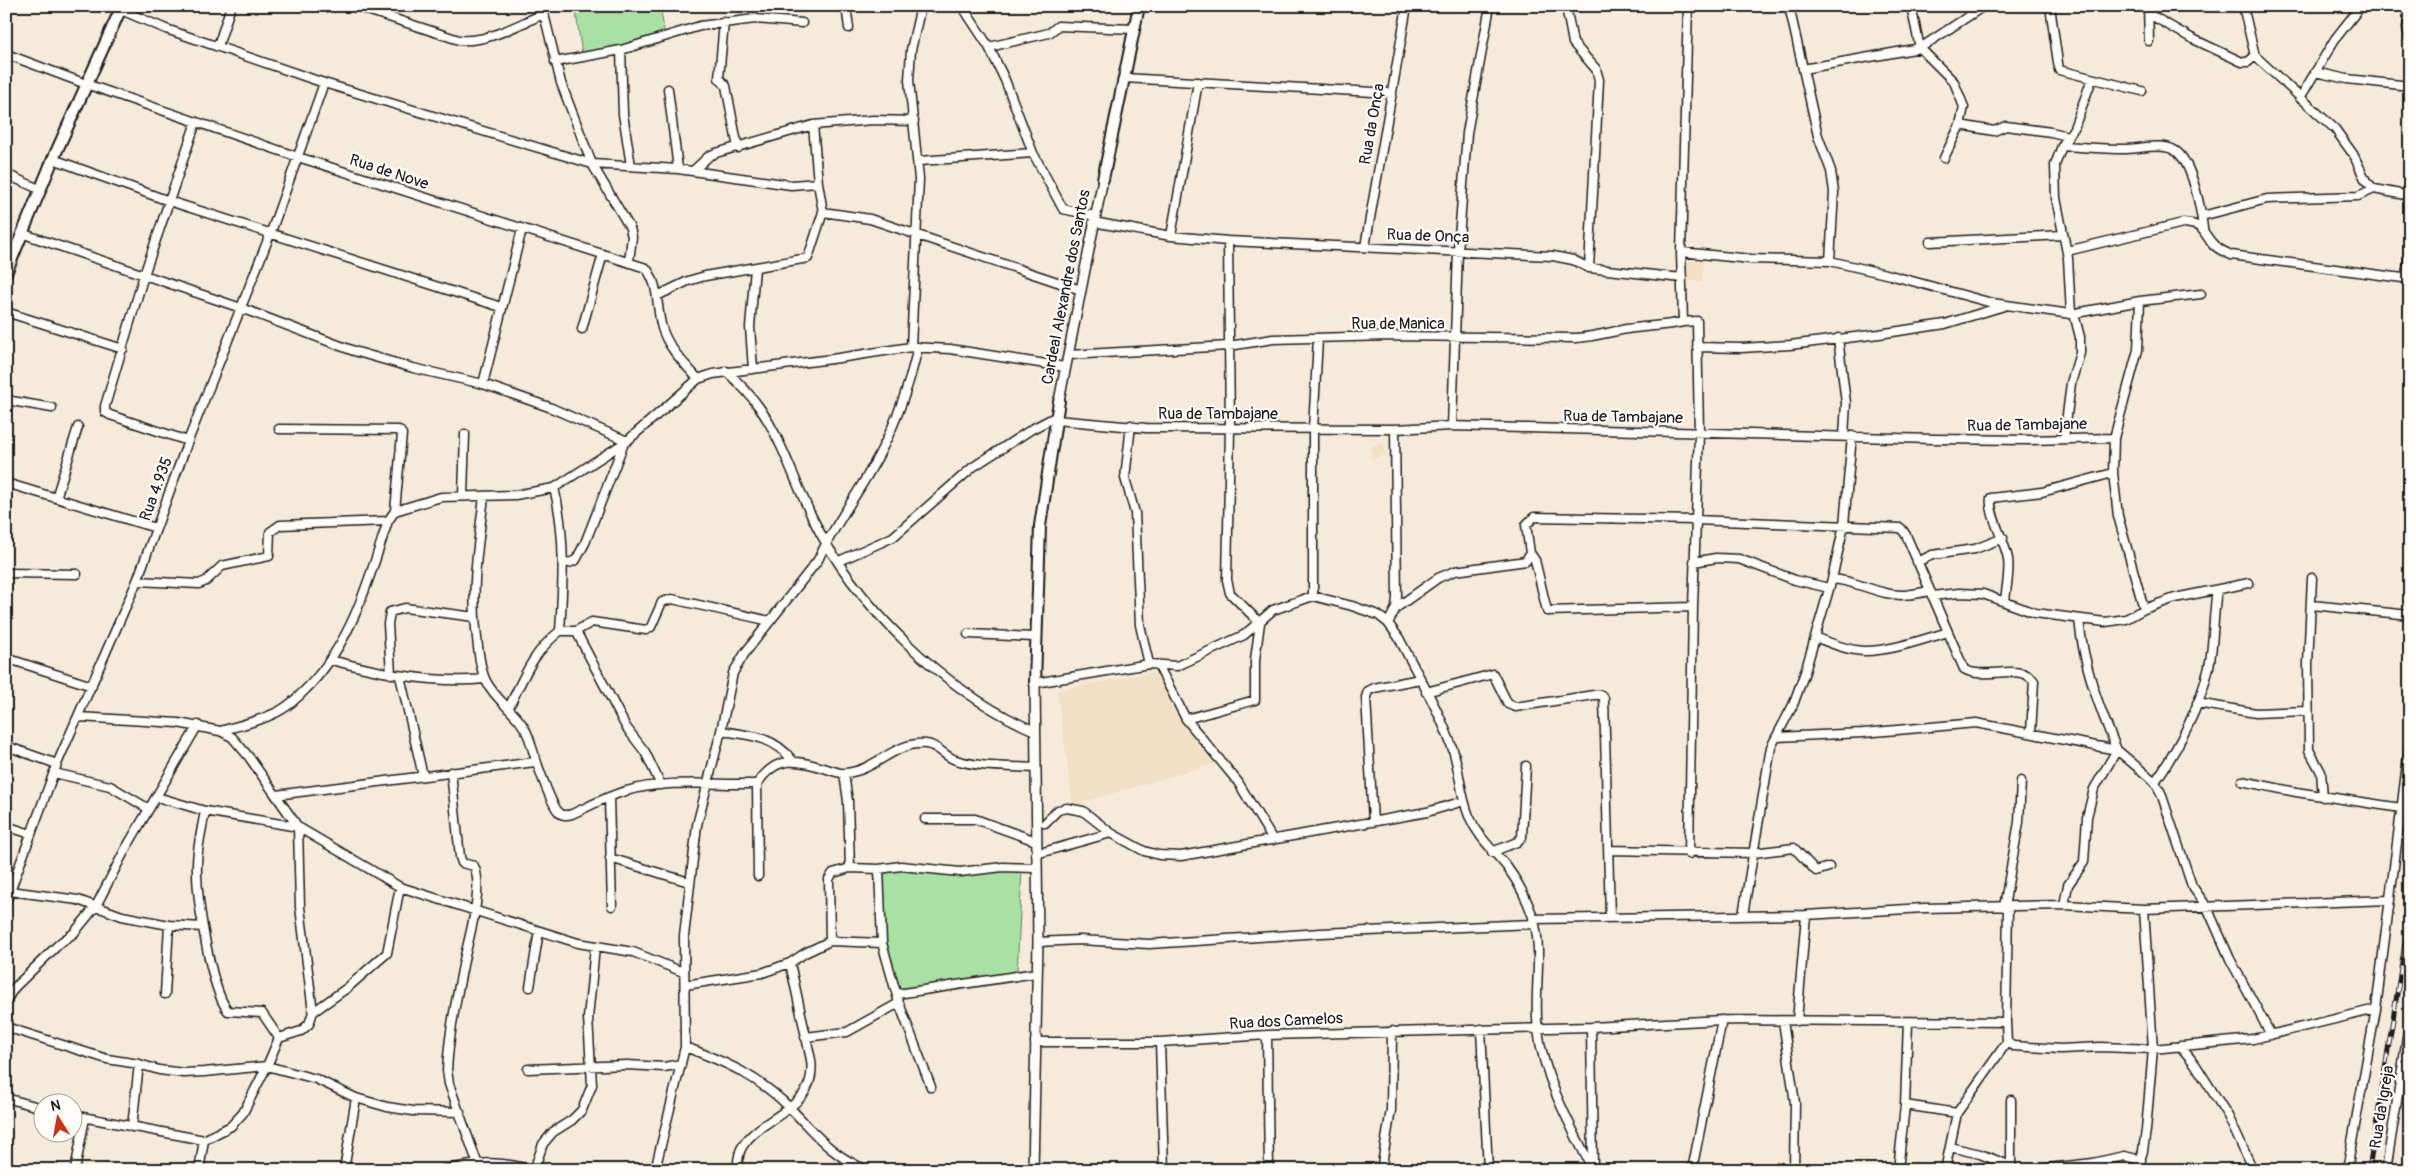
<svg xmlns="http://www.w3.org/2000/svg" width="2416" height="1176" font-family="Pangolin,sans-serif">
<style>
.built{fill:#f1dfc6}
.green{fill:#a9e0a3;stroke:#627e60}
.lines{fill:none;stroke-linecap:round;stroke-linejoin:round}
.minor-casing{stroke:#1c1c1c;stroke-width:11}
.tertiary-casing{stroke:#1c1c1c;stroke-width:12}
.secondary-casing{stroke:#1c1c1c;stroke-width:14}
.minor{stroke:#fdfcf7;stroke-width:8}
.tertiary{stroke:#fdfcf7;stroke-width:9}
.secondary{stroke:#fdfcf7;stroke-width:10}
.rail-casing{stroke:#1c1c1c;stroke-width:5}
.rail{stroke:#fdfcf7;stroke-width:3;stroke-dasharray:9;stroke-linecap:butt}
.labels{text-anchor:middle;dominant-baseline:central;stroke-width:4.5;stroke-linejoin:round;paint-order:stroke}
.street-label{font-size:16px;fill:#1c1c1c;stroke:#fdfcf7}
</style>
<rect width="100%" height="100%" fill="#f6ebda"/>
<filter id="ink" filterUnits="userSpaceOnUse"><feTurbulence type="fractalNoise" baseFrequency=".02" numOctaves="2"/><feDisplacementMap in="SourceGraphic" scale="10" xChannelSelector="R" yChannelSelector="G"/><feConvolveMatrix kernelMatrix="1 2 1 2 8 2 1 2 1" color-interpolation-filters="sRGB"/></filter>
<g filter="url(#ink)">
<path class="built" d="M1689 261H1704L1702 281H1687Z
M1383 443 1386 455 1372 459 1369 447Z
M1156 672 1195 742 1219 762 1073 805 1057 690Z"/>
<path class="green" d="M575 6H660L666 41 582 54Z
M884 869 958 873 1022 869 1017 975 902 991 897 988 885 942 882 872Z"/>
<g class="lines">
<g class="minor-casing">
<path id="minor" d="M355 6 459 40C488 43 518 24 544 14
M542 6 561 83 592 164 630 228 632 237 629 261
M846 6 849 28
M962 6 989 47 1005 80 1033 153 1063 209 1095 216
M1566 6 1573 43 1596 69 1599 80 1589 268
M1688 6 1681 252 1751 259 1830 261 1890 275 1992 303 2071 314 2140 301 2201 294
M1789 6 1818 136 1831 171 1834 192 1830 261
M1911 6 1920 48 1954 82 1964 107 1960 125 1944 158
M2050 6 2059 70 2142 91
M2148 6 2149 41
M2243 6 2255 56 2335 129 2353 154 2366 181 2374 189 2410 196
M121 10 166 29 324 83 592 164 678 169 791 185 818 183
M2149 14 2191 38 2242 62H2248L2255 56
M2410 14 2407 28 2410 38
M724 22 719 78 726 86 738 148
M218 46 231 6
M989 47 1049 33 1058 26 1134 29
M621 50 623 114 631 166
M6 54 86 84 298 157 646 268C660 286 656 308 662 328 668 348 685 364 698 379
M555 62 621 50 700 26 755 19 802 23
M1803 69 1920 48 1984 6
M2315 72 2347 79 2410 86
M1124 78 1391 93
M668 89 678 169
M2300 98 2335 39 2361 6
M1960 125 1994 131 2006 126 2051 132 2068 136
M2062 146C2083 147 2103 149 2124 149 2138 149 2162 143 2174 150 2192 159 2201 210 2203 228
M53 159 169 201 501 307
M919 161 1033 153
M693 171 709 156 716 153 813 125 873 120 914 121
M6 174 41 190
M823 212 870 219 1081 290
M2202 216 2267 199 2358 196 2374 189
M1093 222 1171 236 1228 241 1553 256 1573 260 1589 268 1682 278
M24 234 241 308 354 351 413 368 483 384 549 407 627 441
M1171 236 1198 82
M1930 242 2063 235
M1365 247 1407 6
M2067 251 2183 223C2207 225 2200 231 2214 245 2219 250 2225 252 2231 255L2410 279
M2405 279 2409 259 2410 213
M657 296 688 281 705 276 808 258 823 212 818 183 813 125
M2140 301 2138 350 2114 438 2113 473 2118 516 2144 609
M6 312 123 349
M1683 322 1697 321 1699 433 1693 607 1689 854
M582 329 603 254
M1838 338 1846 403 1844 436
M911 347 919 179 909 80 911 50 921 6
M1697 347 1741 348 1790 345 1879 334 1945 324 2004 306
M1068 355 1229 346 1273 339 1389 336 1576 338C1594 337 1610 332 1627 329 1646 326 1664 326 1683 322L1681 252
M753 369 750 327 755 268
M726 371C738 382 750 394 759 407 782 440 794 480 812 517 854 604 946 693 1035 731
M483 384 522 229
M6 400 52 408
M1056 420 1146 428 1395 429 1452 426 1933 439 2028 440 2114 438
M1131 425 1125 478 1135 513 1140 625 1149 664
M1452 426 1458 251 1467 133 1490 6
M2064 439 2071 383 2080 353V337L2074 314H2071L2068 258 2056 198 2055 165 2062 146 2074 128 2092 79
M188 441 110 415 105 412V406L144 275 196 122
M6 483 156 528
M554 488C566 535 563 582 560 631
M463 495 465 434
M484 497C479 538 471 588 476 629 478 645 479 667 486 681 497 703 521 714 529 738 533 751 551 809 561 814 565 816 569 815 572 814 590 806 607 796 626 791 668 779 714 785 757 784 777 754 797 760 827 769 833 771 840 774 845 773 876 771 894 741 926 744 938 745 945 757 956 760 981 768 1010 766 1035 768
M56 498 78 427
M395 511 441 497 515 495 554 488 627 441 698 379 713 374 832 359 911 347 950 349 1065 367
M1530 553 1535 560 1547 611 1693 607
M563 561 569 563 576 560 585 543 624 443
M839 561 893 537 973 467 1032 429 1057 416
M1694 562 1716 558 1739 559 1795 580 1829 588
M1917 562 1932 555 1975 549 2003 538
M6 573 77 574
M2312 578 2308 664 2309 750 2321 772 2323 797
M1832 579C1851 580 1867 589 1886 593 1900 597 1915 594 1930 591
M137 581 199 584 206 581 222 566 269 556 270 532 280 525 388 521
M1313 596V429L1318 339
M1932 596 1959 593 1983 594 2035 613 2105 622 2126 619 2144 609 2175 598 2249 583
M2005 602C2006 587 2010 574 2008 559 2005 541 1988 513 1991 498L2042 492 2113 473
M2312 605 2410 615
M1396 608 1438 578 1455 571 1526 561 1530 553 1526 525 1534 517 1695 520 1901 528 1906 535 1964 669C1982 681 2021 662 2034 681L2031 733
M2079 619C2083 665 2099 707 2117 750
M1388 623 1396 608 1397 597 1395 429
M576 631 626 727 645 752 661 785
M968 634 1035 637
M1815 637C1830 643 1847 650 1864 651 1891 651 1921 640 1948 632
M6 658 92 686
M331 660C381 673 433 684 485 679
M1158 665 1186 719 1238 782 1273 840
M391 674 388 624 390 612 405 608 475 617
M400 676 423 776
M1035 683 1149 664 1177 666 1244 635 1273 610 1313 596 1352 606 1378 615 1388 623 1399 638C1417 674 1440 711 1453 750 1460 772 1460 794 1469 816 1478 837 1493 850 1507 867 1518 882 1527 899 1533 917 1544 954 1533 993 1538 1030 1544 1079 1571 1127 1593 1170
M1426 692 1493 674 1508 704 1515 707 1594 695H1601L1604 698 1610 917
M2197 703 2256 713 2308 711
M509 707C524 677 532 653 560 631H576L592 622 646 630 651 627 662 602 672 599 770 621
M79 717 178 723 220 731 232 737 249 757 298 827 400 887 578 943 633 952 683 972
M1186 719 1255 700V660L1260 623 1230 593 1227 580 1230 429 1228 241
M220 731C240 725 262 721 281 710 292 704 301 694 310 685 353 639 369 579 388 521L395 511 402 434 399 430 279 429
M721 731C749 735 774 736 792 760
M1777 737 1863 733 1976 723 2117 750 2155 782 2161 793 2192 886 2207 907 2230 959 2271 1035
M6 746 57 764
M451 772 460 857 462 863 474 866C484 887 469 938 464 960 457 996 449 1033 447 1070L449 1084 477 1162
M54 773 110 786 149 809
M844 774 848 801 850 868
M2242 781 2296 792 2401 808
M2155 782C2178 749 2200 707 2209 667 2214 642 2213 615 2217 590
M757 784 758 876
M276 795 535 762
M157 797 205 811 298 827 300 907 313 1012
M609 797 612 906
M205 811C202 829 197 847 197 865 196 895 210 988 228 1011L262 1013 279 1038
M925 819H975L1036 841
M1373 822 1366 697 1368 691 1374 688 1420 679
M1045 823 1058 810 1067 808 1083 811 1111 833 1144 851 1159 855 1181 856 1427 812 1464 801
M6 826 31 834
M1609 850 1753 853 1794 848 1816 871 1829 867
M1492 852 1517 842 1522 837 1526 766
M1036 854 1111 833
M610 858 689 882
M879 869 882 943 899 1003 931 1087
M10 891 78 900 122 916 169 925 202 927
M6 902 57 764 137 581 188 441 271 232 324 83
M2064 905 2068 885 2084 862 2087 817 2094 789 2117 750
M2004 907 2019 822 2021 781
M1743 915 1771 747 1793 705 1805 672 1832 579 1844 525 1852 436
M1533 919 1806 915 1924 908 2064 905 2144 909 2390 900
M830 941 829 879 833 873 850 868 879 869 901 866 960 872 1003 867 1036 868
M1038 942 1080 940 1149 944 1321 933 1534 924
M685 985 762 973 790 963 805 953 830 941 882 943
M530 987 539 931
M165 994 169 925
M897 994 1036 973
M6 1001 14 988 60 943 74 933 96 906 125 850 198 725
M1783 1021 1795 1103 1794 1170
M1797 1021 1806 915
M2006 1022 2008 907
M6 1027 107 1059 139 1064 159 1070 184 1073 204 1072 267 1066 316 1079 356 1098 387 1107 413 1111 460 1112
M1591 1027 1593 1168
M1481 1029 1488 1170
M1267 1035 1269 1170
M805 1037 847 1032 899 1003
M1035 1042H1160L1267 1035 1591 1027 1722 1020 2006 1022 2007 1042 2013 1046 2060 1049 2101 1047 2153 1049 2253 1039 2376 1009
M1160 1042 1164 1170
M2180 1046 2195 1064 2228 1116 2253 1170
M685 1047C726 1062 758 1076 790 1108 816 1134 830 1155 867 1170
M528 1069 627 1065 664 1067 681 1064
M6 1098 42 1108
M2011 1100V1170
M1905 1105 1957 1113
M72 1115 204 1140 231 1126 243 1113 267 1066 279 1038 301 1031 309 1024 313 1012 347 988 387 953 400 887
M132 1127 139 1064
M1950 1147 1980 1154 2011 1166
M75 1170 85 1118
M199 1170 204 1140
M344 1170 356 1098
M444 1170C478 1163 496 1159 531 1170
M534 1170 543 1144 553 1132 572 1120 582 1110 592 1085 588 1018 595 947
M655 1170 685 1047 684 936 697 825 721 731 733 673 745 653 818 560C832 529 853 501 870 471 893 432 908 391 918 347
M737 1170C738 1162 738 1154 742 1147 762 1114 818 1110 811 1060L790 963
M1381 1170 1391 1110 1392 1031
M1692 1170 1722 1020
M1898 1170 1905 1105 1908 1022
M1945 1170 1957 1113 2007 1042
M2031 1170 2093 1163 2124 1156 2141 1160
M2137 1170 2143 1151 2146 1130 2153 1049 2144 909
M2347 1170 2376 1009 2410 740
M2386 1170 2410 1019"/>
</g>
<g class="tertiary-casing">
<path id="tertiary" d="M1059 401 1103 179
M1033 1170 1038 942 1035 683"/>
</g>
<g class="secondary-casing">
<path id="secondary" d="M1103 179 1139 6
M6 273 53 159 122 6
M1035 683 1040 526 1059 401"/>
</g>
<use href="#minor" class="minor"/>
<use href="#tertiary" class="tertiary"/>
<use href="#secondary" class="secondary"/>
<g class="rail-casing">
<path id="rail" d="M2369 1170 2410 912"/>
</g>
<use href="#rail" class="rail"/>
</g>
</g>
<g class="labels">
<g class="street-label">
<text transform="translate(1372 124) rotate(-80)">Rua da Onça</text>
<text transform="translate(389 172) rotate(18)">Rua de Nove</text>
<text transform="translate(1428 236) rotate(2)">Rua de Onça</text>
<text transform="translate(1066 287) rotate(-79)">Cardeal Alexandre dos Santos</text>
<text x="1398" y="324">Rua de Manica</text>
<text x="1218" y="414">Rua de Tambajane</text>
<text transform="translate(1623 417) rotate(1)">Rua de Tambajane</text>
<text transform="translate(2027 425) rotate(-1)">Rua de Tambajane</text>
<text transform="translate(156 489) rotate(-70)">Rua 4.935</text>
<text transform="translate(1286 1021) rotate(-3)">Rua dos Camelos</text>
<text transform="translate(2382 1107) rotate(-81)">Rua da Igreja</text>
</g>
</g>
<rect width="2416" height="1176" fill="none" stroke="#fdfcf7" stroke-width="25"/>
<rect x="12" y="12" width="2391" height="1151" fill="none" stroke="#1c1c1c" stroke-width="2" filter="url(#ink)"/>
<g transform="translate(58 1118) rotate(349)"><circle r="24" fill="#fdfcf7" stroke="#a3a29f"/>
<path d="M0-4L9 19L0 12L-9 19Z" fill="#c8321e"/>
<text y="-8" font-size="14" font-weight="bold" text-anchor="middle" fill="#1c1c1c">N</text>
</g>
</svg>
